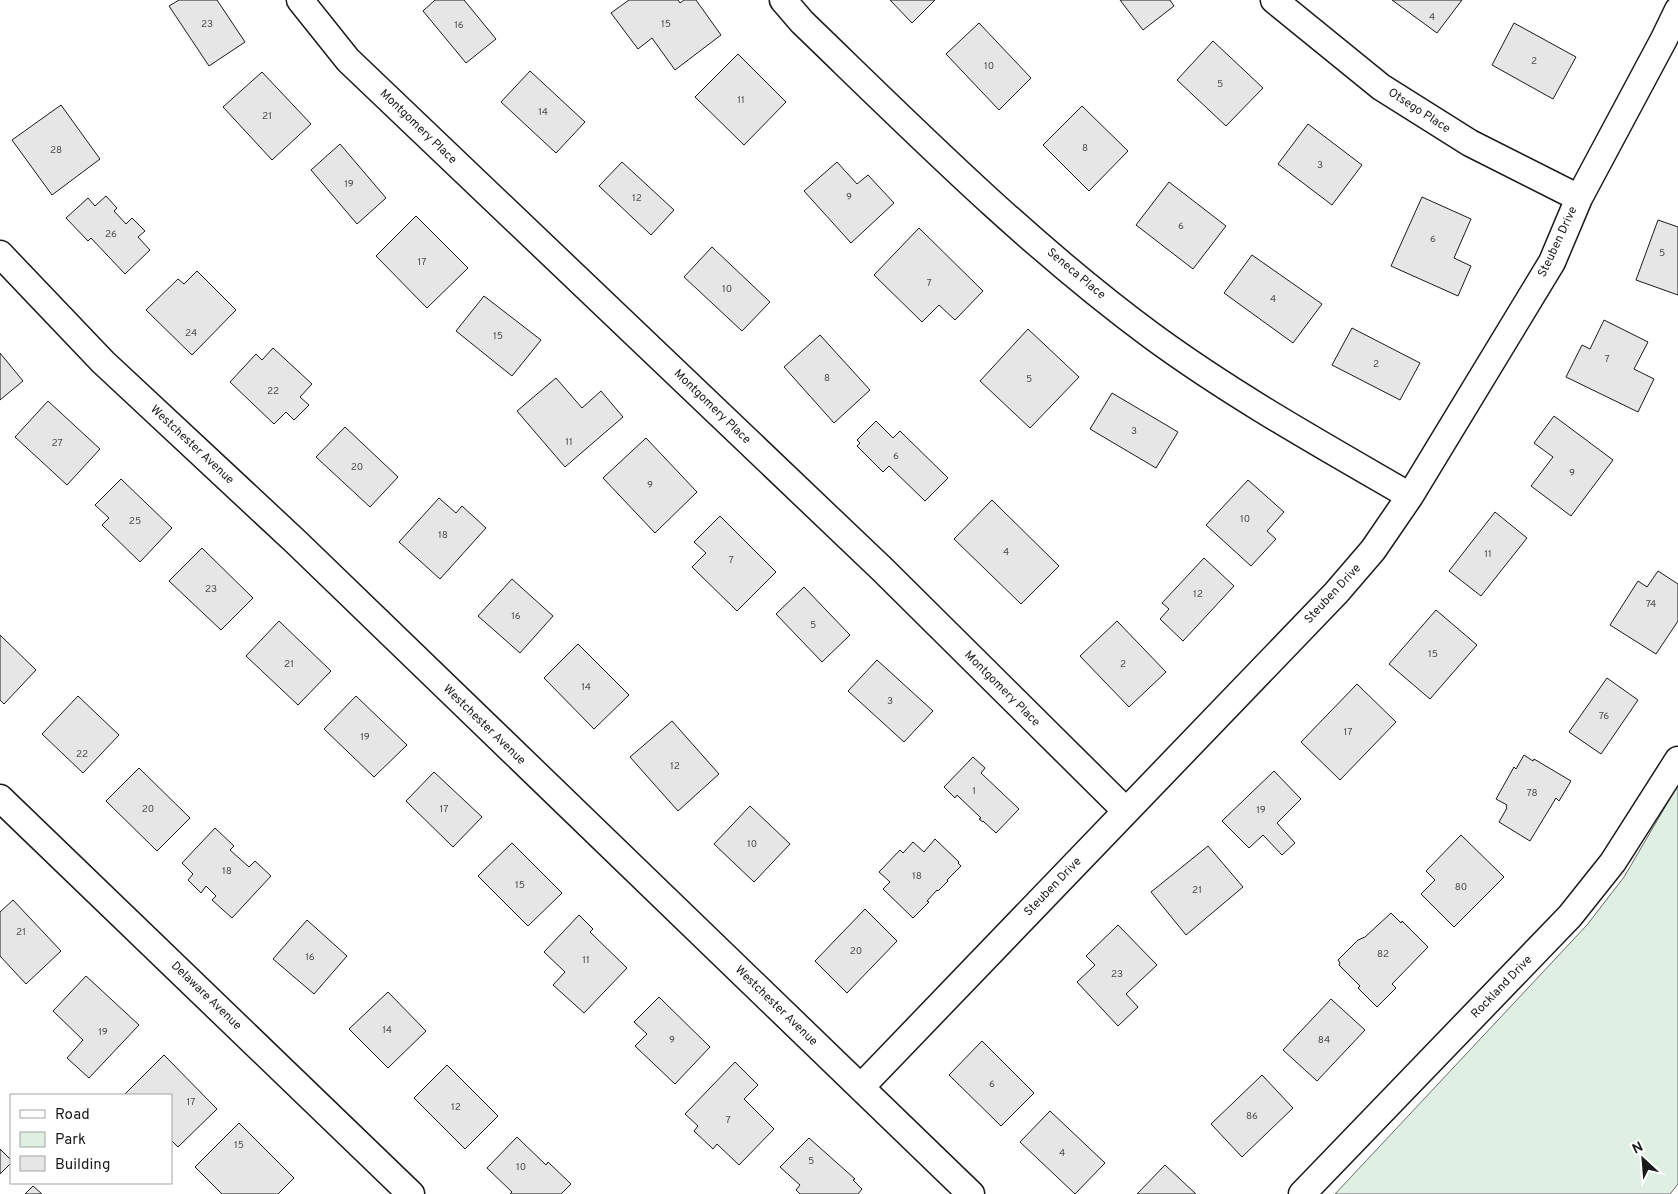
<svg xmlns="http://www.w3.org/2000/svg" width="1678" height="1194" font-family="Overpass,sans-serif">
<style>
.green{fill:#e0efe3;stroke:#6a6a6a}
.building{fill:#e6e6e6;stroke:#1a1a1a}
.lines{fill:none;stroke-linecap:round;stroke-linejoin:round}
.street-casing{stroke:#1a1a1a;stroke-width:29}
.street{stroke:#fff;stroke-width:26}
.labels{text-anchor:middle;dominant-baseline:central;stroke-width:4;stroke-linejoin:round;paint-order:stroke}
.number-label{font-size:10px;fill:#4d4d4d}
.street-label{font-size:12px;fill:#1a1a1a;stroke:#fff}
</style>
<rect width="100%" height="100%" fill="#fff"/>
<path class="green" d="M1678 785V1184L1670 1194H1335L1587 925 1624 877Z"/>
<path class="building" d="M179 0H217L245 42 209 66 169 6Z
M435 0H464L496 39 466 63 423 11Z
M629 0H678L680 3 684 0H696L721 35 675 70 652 38 638 49 611 13Z
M890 0H935L912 23Z
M1120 0H1170L1174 6 1143 30Z
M1392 0H1462L1437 33Z
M979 23 1031 78 999 110 946 54Z
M1514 23 1576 57 1553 99 1492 65Z
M1213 41 1263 88 1226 126 1177 80Z
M738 54 786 102 744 145 695 97Z
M530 71 585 122 556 153 501 102Z
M262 72 311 124 272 160 223 107Z
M61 105 100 159 52 195 12 140Z
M1082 106 1128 151 1089 191 1043 145Z
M1308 124 1362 165 1332 205 1278 164Z
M340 144 386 198 357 224 311 170Z
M622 162 674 210 651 235 599 186Z
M837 162 857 184 868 175 894 203 851 243 804 191Z
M1169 182 1226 226 1193 269 1136 225Z
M106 196 117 208 114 211 126 224 132 218 145 231 138 237 150 250 125 274 91 238 88 241 66 218 88 198 95 206Z
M1422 197 1471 219 1454 258 1471 266 1458 296 1391 266Z
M416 216 468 268 427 308 376 256Z
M1658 220 1678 227V295L1636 280Z
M919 228 983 291 955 320 939 305 922 322 874 275Z
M712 247 770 302 742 331 684 277Z
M1252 255 1322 304 1293 343 1224 293Z
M197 271 236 310 192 355 146 310 178 279 184 284Z
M484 296 541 340 512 376 456 331Z
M1604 320 1648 342 1634 369 1654 379 1638 412 1566 377 1582 345 1590 349Z
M1352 328 1420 363 1400 400 1332 365Z
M1028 329 1079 377 1030 428 980 381Z
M820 335 870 390 834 423 784 367Z
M273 348 312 384 300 397 309 405 294 420 286 412 274 424 230 382 256 354 262 360Z
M0 353 23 381 0 400Z
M556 378 582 408 601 391 623 417 565 467 517 411Z
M1112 393 1178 432 1156 468 1090 429Z
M48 401 100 449 67 485 15 437Z
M1554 416 1613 460 1571 516 1531 486 1553 457 1534 443Z
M876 421 893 438 900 431 948 478 925 501 889 466 883 472 857 446 860 443 857 440Z
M345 427 398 477 370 507 316 457Z
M646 438 697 492 655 533 603 478Z
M121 479 172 528 140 562 102 525 109 518 95 505Z
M1248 480 1284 512 1267 531 1276 539 1251 566 1206 525Z
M439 498 456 513 462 506 486 528 440 579 399 542Z
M992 500 1059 566 1021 604 954 539Z
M1495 512 1527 538 1481 596 1449 571Z
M720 516 776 572 737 611 692 567 706 553 694 542Z
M202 548 253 598 221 630 169 581Z
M1204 558 1234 586 1183 641 1160 619 1169 609 1162 603Z
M1658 571 1678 584V621L1656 654 1610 625 1638 581 1647 587Z
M512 579 553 616 520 653 478 616Z
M804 587 850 635 822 662 776 614Z
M1436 610 1477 645 1430 699 1389 664Z
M279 621 331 671 298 705 246 656Z
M1117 621 1166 672 1129 707 1080 656Z
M0 635 36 670 4 704 0 700Z
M578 644 629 695 594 729 544 678Z
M877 660 933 711 904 742 848 691Z
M1607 678 1638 700 1601 754 1569 732Z
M1357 684 1396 722 1340 780 1301 742Z
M78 696 119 735 83 773 42 734Z
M356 696 407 745 374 777 324 729Z
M672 721 719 774 678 811 630 757Z
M1524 755 1533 761 1534 759 1571 781 1559 801 1556 798 1530 841 1499 822 1507 808 1506 807 1507 805 1496 799 1514 767 1516 769Z
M973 757 985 768 981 773 1019 809 996 833 983 821V822L979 819 981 818 957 795 955 798 944 787Z
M139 768 190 818 157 851 106 801Z
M1274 771 1301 799 1277 823 1295 843 1282 855 1263 835 1249 848 1222 821Z
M434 772 482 817 453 847 406 801Z
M750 806 790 844 754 882 714 844Z
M215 828 234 846 230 850 249 867 255 861 271 876 232 918 212 900 216 896 206 886 201 893 188 880 193 874 182 863Z
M1461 835 1504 877 1454 927 1421 894 1435 880 1426 871Z
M935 839 959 862 958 863 961 866 947 880 948 881 938 891 937 890 927 901 929 902 913 918 883 889 890 882 879 872 900 850 903 853 913 842 924 852Z
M512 843 562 893 528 926 478 876Z
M1208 846 1243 887 1186 935 1151 892Z
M13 900 61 951 26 984 0 956V912Z
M865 909 897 941 847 993 815 961Z
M1391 913 1401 923 1402 921 1428 947 1392 984 1396 988 1377 1007 1358 988 1360 986 1339 965 1340 963 1338 960 1358 940 1365 937Z
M579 915 593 929 590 932 627 968 584 1013 553 985 565 972 544 952Z
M307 920 347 956 314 994 273 959Z
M1118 925 1157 965 1126 994 1138 1007 1118 1026 1077 982 1095 965 1086 956Z
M86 976 139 1025 89 1078 67 1058 83 1040 53 1011Z
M388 992 426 1031 388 1068 349 1029Z
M659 997 710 1047 675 1084 635 1046 647 1034 634 1022Z
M1331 999 1365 1030 1317 1081 1283 1050Z
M982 1041 1034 1093 1001 1126 949 1075Z
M164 1055 217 1109 178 1147 171 1140V1095H126L125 1094Z
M735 1062 758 1085 744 1099 774 1129 739 1165 717 1144 713 1149 694 1131 698 1126 685 1114Z
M447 1065 498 1116 465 1149 414 1098Z
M1262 1075 1293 1108 1242 1157 1211 1124Z
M1050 1111 1105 1163 1075 1194 1020 1142Z
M239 1123 294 1178 278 1194H222L195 1167Z
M517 1137 546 1165 548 1162 571 1184 561 1194H510L512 1192 487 1168Z
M809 1138 855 1179 853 1180 862 1189 858 1194H800L796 1190 800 1185 780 1167Z
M0 1149 11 1160V1163L0 1174Z
M1165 1165 1196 1194H1137Z
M33 1186 42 1194H25Z"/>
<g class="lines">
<g class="street-casing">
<path id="street" d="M300 0 348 60 883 570 1126 811
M783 0 802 22C915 131 1026 243 1152 336 1234 396 1322 445 1410 496
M1274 0 1381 87 1470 143 1579 198
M0 254 103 362 296 542 971 1194
M0 798 411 1194
M861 1087 1336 593 1373 550 1410 496 1552 262 1579 198 1664 39 1678 10
M1302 1194 1570 916 1613 862 1678 760"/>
</g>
<use href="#street" class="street"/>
</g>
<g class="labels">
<g class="number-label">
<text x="1432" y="17">4</text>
<text x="207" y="24">23</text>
<text x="666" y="24">15</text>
<text x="459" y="25">16</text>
<text x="1534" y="61">2</text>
<text x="989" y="66">10</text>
<text x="1220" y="84">5</text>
<text x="741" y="100">11</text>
<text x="543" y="112">14</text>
<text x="267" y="116">21</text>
<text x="1085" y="148">8</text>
<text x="56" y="150">28</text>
<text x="1320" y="165">3</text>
<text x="349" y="184">19</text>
<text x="849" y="197">9</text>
<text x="637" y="198">12</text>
<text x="1181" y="226">6</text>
<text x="111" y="234">26</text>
<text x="1433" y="239">6</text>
<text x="1662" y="253">5</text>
<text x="422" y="262">17</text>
<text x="929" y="283">7</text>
<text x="727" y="289">10</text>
<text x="1273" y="299">4</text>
<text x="191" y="333">24</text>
<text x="498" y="336">15</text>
<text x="1607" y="359">7</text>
<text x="1376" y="364">2</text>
<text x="827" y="378">8</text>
<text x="1029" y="379">5</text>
<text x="273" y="391">22</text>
<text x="1134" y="431">3</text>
<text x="569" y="442">11</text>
<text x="57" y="443">27</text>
<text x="896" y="456">6</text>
<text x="357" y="467">20</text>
<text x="1572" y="473">9</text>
<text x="650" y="485">9</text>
<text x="1245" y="519">10</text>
<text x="135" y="521">25</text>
<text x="443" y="535">18</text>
<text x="1006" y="552">4</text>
<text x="1488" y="554">11</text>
<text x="731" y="560">7</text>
<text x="211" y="589">23</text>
<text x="1198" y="594">12</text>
<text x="1651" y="604">74</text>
<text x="516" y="616">16</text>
<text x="813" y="625">5</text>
<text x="1433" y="654">15</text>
<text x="289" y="664">21</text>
<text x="1123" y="664">2</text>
<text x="586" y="687">14</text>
<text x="890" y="701">3</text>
<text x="1604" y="716">76</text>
<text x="1348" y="732">17</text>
<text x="365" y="737">19</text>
<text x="82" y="754">22</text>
<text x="675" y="766">12</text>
<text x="974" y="791">1</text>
<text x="1532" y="793">78</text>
<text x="148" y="809">20</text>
<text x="444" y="809">17</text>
<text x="1261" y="810">19</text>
<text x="752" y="844">10</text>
<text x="227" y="871">18</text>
<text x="917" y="876">18</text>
<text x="520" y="885">15</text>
<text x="1461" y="887">80</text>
<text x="1197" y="890">21</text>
<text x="21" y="932">21</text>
<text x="856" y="951">20</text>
<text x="1383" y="954">82</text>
<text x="310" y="957">16</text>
<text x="586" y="960">11</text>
<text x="1117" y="974">23</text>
<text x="387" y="1030">14</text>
<text x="103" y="1032">19</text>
<text x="672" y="1040">9</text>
<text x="1324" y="1040">84</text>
<text x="992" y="1084">6</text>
<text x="191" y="1102">17</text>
<text x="456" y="1107">12</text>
<text x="1252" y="1116">86</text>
<text x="728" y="1120">7</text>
<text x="239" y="1145">15</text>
<text x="1062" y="1153">4</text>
<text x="811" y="1161">5</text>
<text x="521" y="1167">10</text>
</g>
<g class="street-label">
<text transform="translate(1419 111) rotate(33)">Otsego Place</text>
<text transform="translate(418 127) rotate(44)">Montgomery Place</text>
<text transform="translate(1558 242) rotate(-65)">Steuben Drive</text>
<text transform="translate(1076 274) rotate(40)">Seneca Place</text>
<text transform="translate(712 407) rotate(44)">Montgomery Place</text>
<text transform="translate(192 445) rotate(43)">Westchester Avenue</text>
<text transform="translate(1333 594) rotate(-47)">Steuben Drive</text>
<text transform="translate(1002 689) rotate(45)">Montgomery Place</text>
<text transform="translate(484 725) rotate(44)">Westchester Avenue</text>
<text transform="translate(1053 887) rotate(-46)">Steuben Drive</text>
<text transform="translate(1502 987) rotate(-46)">Rockland Drive</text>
<text transform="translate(206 996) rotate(44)">Delaware Avenue</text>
<text transform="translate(776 1006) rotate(44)">Westchester Avenue</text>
</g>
</g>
<rect x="10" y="1094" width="162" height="90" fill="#ffffff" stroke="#a3a3a3"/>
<rect x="20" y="1110" width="25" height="8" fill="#ffffff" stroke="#a3a3a3"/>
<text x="55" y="1119" font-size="15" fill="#1a1a1a">Road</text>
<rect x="20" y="1132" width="25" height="15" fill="#e0efe3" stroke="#a3a3a3"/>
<text x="55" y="1144" font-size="15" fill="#1a1a1a">Park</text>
<rect x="20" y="1156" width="25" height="15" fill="#e6e6e6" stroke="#a3a3a3"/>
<text x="55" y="1169" font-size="15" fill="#1a1a1a">Building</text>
<g transform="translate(1643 1159) rotate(334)" stroke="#ffffff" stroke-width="4" paint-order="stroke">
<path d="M0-4L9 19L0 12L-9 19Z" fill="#1a1a1a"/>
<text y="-8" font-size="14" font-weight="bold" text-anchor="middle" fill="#1a1a1a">N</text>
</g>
</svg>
